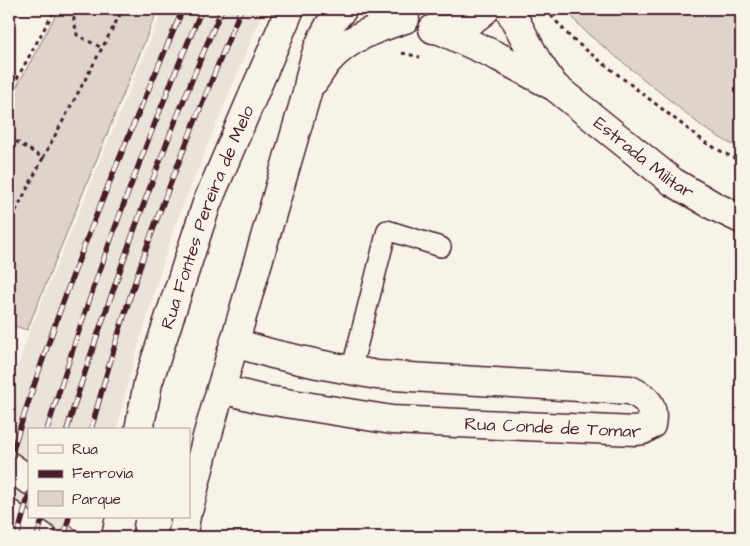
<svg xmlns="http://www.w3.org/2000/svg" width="750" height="546" font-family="'Architects Daughter',sans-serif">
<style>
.built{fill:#eae3da}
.green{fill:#ded4cc;stroke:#947a7c}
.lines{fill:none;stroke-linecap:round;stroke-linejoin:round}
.service-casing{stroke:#4a1f2b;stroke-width:22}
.minor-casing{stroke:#4a1f2b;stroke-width:31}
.path{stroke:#4a1f2b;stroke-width:3;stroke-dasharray:4 4;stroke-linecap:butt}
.service{stroke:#f7f3e8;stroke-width:19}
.minor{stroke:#f7f3e8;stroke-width:28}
.rail-casing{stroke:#4a1f2b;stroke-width:5.5}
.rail{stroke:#f7f3e8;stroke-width:4;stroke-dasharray:11;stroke-linecap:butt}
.minor-bridge-casing{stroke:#4a1f2b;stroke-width:31;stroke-linecap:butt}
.minor-bridge{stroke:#f7f3e8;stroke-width:28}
.labels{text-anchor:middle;stroke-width:5;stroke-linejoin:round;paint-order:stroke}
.street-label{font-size:18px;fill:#4a1f2b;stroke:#f7f3e8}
</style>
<rect width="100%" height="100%" fill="#f7f3e8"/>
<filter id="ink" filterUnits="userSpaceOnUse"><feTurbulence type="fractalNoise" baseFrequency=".02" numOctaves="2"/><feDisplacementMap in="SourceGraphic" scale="10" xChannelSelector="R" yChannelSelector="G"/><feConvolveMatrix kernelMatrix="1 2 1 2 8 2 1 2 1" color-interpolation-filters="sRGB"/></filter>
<g filter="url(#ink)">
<path class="built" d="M163 9H264L174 227 129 378 117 430H29V517H86L82 537H9V390L29 333Z"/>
<path class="green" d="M59 9H158L27 330 9 324V101Z
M567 9H741V149L729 143 704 128 588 34 577 23Z"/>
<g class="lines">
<defs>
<path id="service" d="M351 371 387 230 441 247"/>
<g id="minor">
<path d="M509 9 537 61 554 86"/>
<path d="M433 29C454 33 471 23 486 9"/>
<path id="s1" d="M440 30 499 57 555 87 673 182 714 206 741 219"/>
<path d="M314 81C319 75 322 68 327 62 347 38 377 28 405 19"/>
<path id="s2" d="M221 389 261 399 392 420 635 431 643 430 651 425C655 405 647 398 630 390L377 375 318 364 273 354 235 343"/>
<path id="s3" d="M139 430 148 383 207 203 290 9"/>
<path d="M9 466 29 480"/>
<path d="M189 508 207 437 307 93C312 63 320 31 343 9"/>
<path d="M9 514 42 537"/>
<path d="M83 517 121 537"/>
<path d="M182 537 186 517"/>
</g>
</defs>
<use href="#service" class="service-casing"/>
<use href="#minor" class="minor-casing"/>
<path class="path" d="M72 9 77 35 102 48
M546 9 548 12 572 39 706 143 741 162
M402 53 420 57
M9 93 55 9
M9 137 43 158 9 224
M43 158 123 9
M9 356V358"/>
<use href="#service" class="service"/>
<use href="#minor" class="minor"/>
<defs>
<path id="rail" d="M47 430C91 287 143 146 202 9
M67 430C81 380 99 331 116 282 148 189 183 98 222 9
M91 430C107 370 125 310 145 252 174 170 208 89 241 9
M9 461C29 399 50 337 73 275 107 185 145 97 183 9
M17 537 29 494
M37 537 43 517
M64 537 69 517"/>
</defs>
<use href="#rail" class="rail-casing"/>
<use href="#rail" class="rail"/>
<defs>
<path id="minor-bridge" d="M116 537 120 517"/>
</defs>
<use href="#minor-bridge" class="minor-bridge-casing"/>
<use href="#minor-bridge" class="minor-bridge"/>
</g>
</g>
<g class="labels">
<g class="street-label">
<text dy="6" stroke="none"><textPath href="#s1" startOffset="242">Estrada Militar</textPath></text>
<text dy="6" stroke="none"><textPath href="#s3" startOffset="224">Rua Fontes Pereira de Melo</textPath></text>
<text dy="6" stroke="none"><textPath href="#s2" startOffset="335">Rua Conde de Tomar</textPath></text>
</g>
</g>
<rect width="750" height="546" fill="none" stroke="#f7f3e8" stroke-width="30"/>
<rect x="15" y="15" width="720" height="516" fill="none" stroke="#4a1f2b" stroke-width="2" filter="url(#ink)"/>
<rect x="28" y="428" width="162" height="90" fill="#f7f3e8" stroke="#b29e9c"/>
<rect x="38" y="445" width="25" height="8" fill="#f7f3e8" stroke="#b29e9c"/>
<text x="72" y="454" font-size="15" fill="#4a1f2b">Rua</text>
<rect x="38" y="470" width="25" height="8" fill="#4a1f2b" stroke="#b29e9c"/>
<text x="72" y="478" font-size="15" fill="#4a1f2b">Ferrovia</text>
<rect x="38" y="491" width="25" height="15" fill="#ded4cc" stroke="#b29e9c"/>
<text x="72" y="504" font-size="15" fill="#4a1f2b">Parque</text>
</svg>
